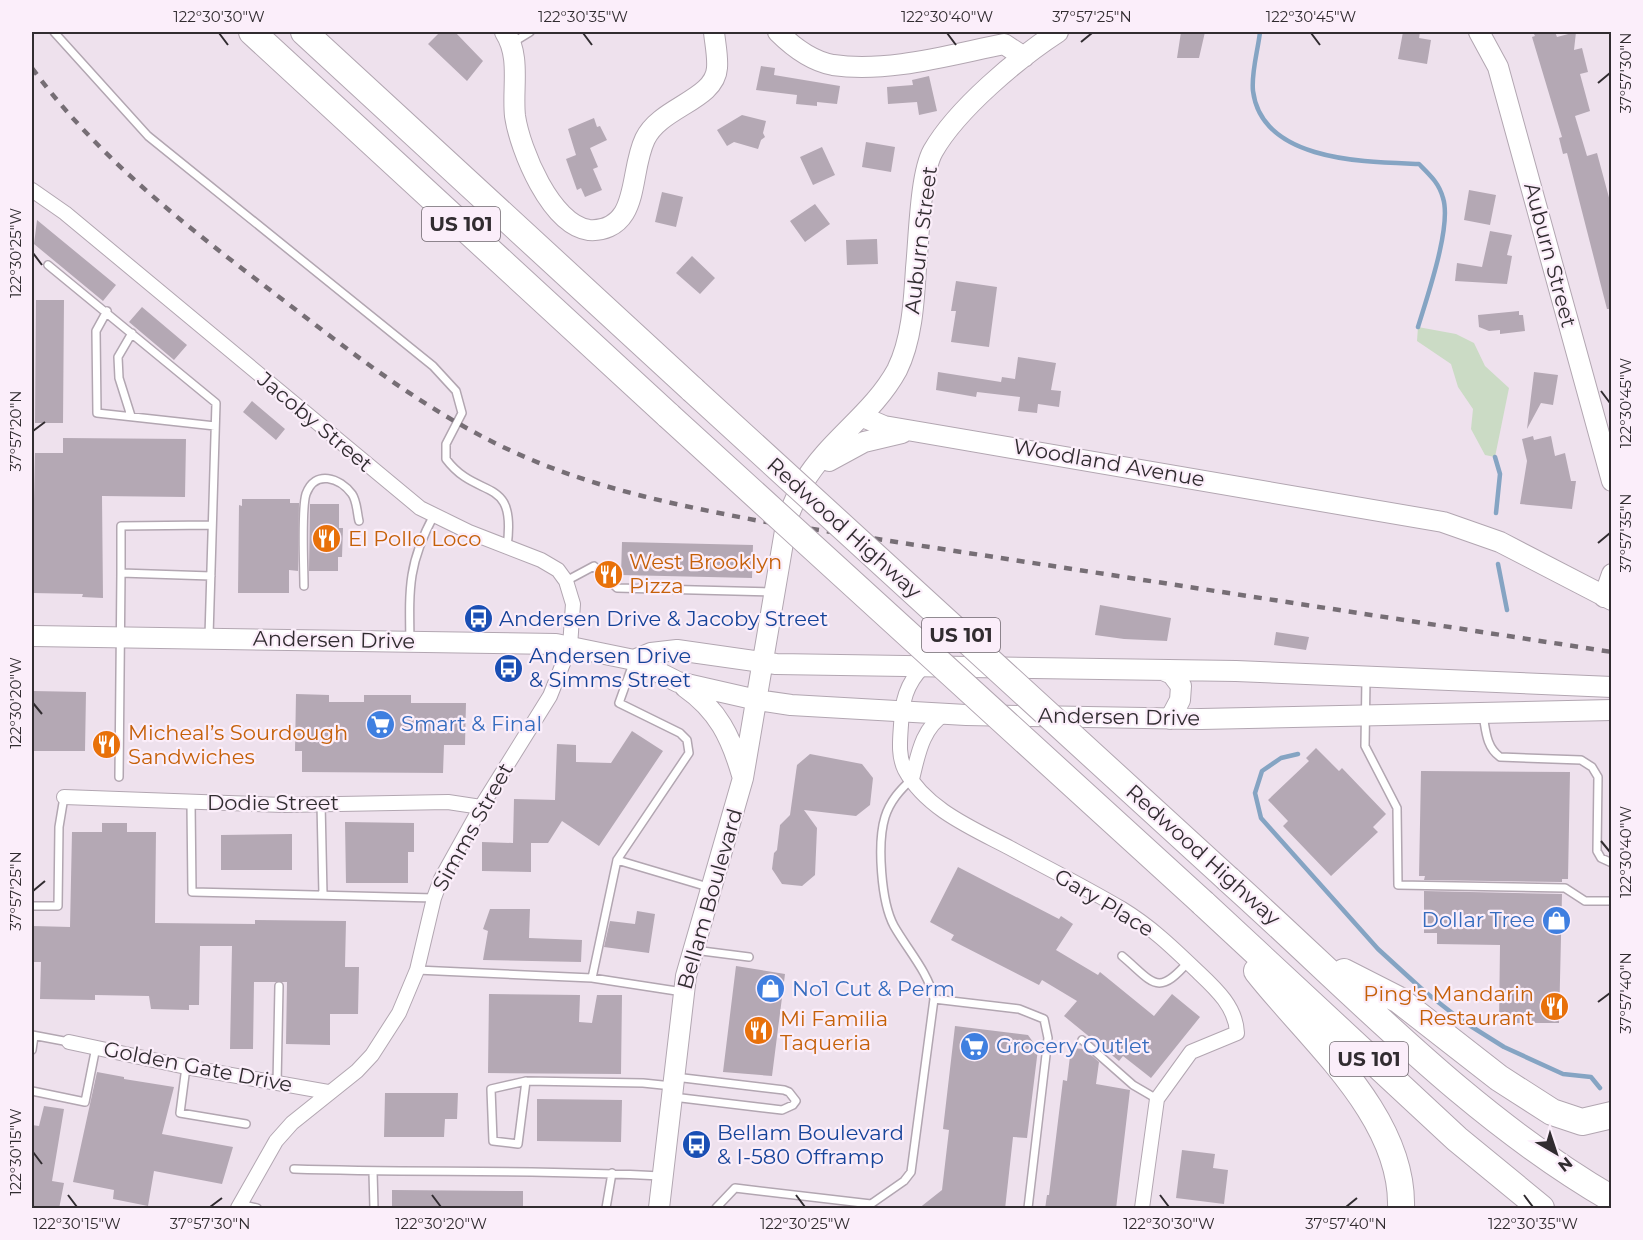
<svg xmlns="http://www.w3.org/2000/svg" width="1643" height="1240" font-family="Montserrat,sans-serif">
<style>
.green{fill:#cbdbc5}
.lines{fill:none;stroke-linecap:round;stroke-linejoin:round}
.stream{stroke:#85a4c3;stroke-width:4.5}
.building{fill:#b4a8b4}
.lane-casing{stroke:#b2a6b1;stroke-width:10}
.street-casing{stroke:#b2a6b1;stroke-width:16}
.secondary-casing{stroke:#b2a6b1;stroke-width:22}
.highway-casing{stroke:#b2a6b1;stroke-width:28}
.lane{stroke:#fff;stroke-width:7}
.street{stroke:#fff;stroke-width:14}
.secondary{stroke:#fff;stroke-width:20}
.highway{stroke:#fff;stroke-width:26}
.rail{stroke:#766e75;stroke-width:4.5;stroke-dasharray:8 8;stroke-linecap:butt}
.highway-bridge-casing{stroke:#b2a6b1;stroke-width:28;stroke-linecap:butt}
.highway-bridge{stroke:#fff;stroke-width:26}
.ticks{fill:none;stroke:#312c30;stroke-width:2}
.labels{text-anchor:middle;stroke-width:4.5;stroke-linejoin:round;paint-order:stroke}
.shield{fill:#fbeefa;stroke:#6e666d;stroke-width:1.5}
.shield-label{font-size:20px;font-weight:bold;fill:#312c30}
.street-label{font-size:21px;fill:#312c30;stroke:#fbeefa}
.food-label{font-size:21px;fill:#c56008;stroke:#fbeefa;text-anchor:start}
.transit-label{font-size:21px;fill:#164399;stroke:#fbeefa;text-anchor:start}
.shop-label{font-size:21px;fill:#366cbe;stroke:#fbeefa;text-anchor:start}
.neatline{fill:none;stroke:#312c30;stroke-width:2}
.ticks-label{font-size:15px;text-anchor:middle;fill:#312c30}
</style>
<rect width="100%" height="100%" fill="#eee1ed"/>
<path class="green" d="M1418 327 1456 334 1474 343 1485 366 1509 388 1495 457 1485 455 1471 429 1473 409 1458 387 1451 364 1417 341Z"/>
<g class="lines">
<path class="stream" d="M1260 32C1258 50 1251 73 1253 91 1262 162 1366 162 1419 164 1430 175 1439 183 1443 198 1452 226 1427 297 1418 327
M1495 457 1500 474 1496 513
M1498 564 1507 610
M1298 754 1281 758 1262 771 1255 793 1261 818 1378 949 1424 991 1461 1020 1504 1047 1563 1074 1591 1077 1600 1088"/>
</g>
<path class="building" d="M440 32H455L483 61 467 81 428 44Z
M1181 32H1205L1199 58H1177Z
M1403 32H1420L1419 38 1431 40 1427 64 1398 59Z
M1533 32H1555L1557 37 1576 32 1574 50 1582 48 1588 72 1580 74 1590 111 1575 116 1587 156 1597 153 1611 205V309H1607L1567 153 1563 154 1559 138 1562 137 1532 37 1535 36Z
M761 66 775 68 774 75 840 86 837 104 817 102V106L796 104 797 95 756 90Z
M929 76 937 111 919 115 917 102 888 104 887 87 913 85 912 80Z
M742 115 766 121 763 133 765 137 761 140 758 149 734 142 727 146 717 130Z
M594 118 597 127 600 126 607 140 590 148 598 167 593 169 602 190 585 197 581 188 577 190 566 159 576 155 568 129Z
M866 142 895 147 891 172 862 167Z
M822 147 835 175 813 185 800 157Z
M1469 190 1496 195 1490 225 1464 220Z
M662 192 683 197 676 227 655 222Z
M815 204 830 224 805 242 790 221Z
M37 220 116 285 103 301 34 244Z
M1490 231 1512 235 1507 255 1512 256 1507 284 1455 281 1457 263 1482 267Z
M877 239 878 264 847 265 846 240Z
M692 256 715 278 700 294 676 273Z
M956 281 997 287 989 347 951 342 956 311H951Z
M36 300H64L63 423H35Z
M142 307 187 345 174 360 129 322Z
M1519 311V315H1523L1525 331 1500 334V330L1489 331 1479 327 1478 315Z
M1018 357 1056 363 1051 390 1061 391 1059 407 1038 404 1037 413 1018 411 1020 397 977 392 976 397 936 390 938 372 1001 382 1002 377 1015 379Z
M1534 372 1558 375 1553 405 1541 403 1527 429Z
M252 401 285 429 276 440 243 412Z
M1533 436 1534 440 1551 436 1555 456 1565 453 1571 481H1576L1572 509 1520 504 1527 461 1522 439Z
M63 438 186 439 185 497 102 496 103 598 82 597 83 594 32 593 35 453H63Z
M242 499H290V503H299L298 571 289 570V593H238L239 505 242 506Z
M310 504H339V528H343L342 557H338V571H309Z
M622 542 753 545 752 578 621 575Z
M1100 605 1171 618 1167 641 1124 639 1095 635Z
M1276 632 1309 637 1306 650 1274 645Z
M32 691 86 692 85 751H32Z
M296 694 329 695V702H364V695H411V703H466L465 745H444L443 773 302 772V751H295Z
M632 731 663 751 599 846 562 821 548 843H531V872L482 871V842L513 843 514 799 555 800 557 744 576 745V762L611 763Z
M1316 748 1339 771 1342 768 1386 814 1373 827 1378 832 1331 876 1283 826 1288 821 1268 800 1309 761 1306 758Z
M810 754 862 764 873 778 870 805 856 816 804 810 817 828 815 875 802 886 782 884 772 869 774 853 777 850 780 825 790 815 797 765Z
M1421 771 1570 772 1568 879H1562V882L1424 880 1425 876H1419Z
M345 822 414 823V852H408V883H346Z
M102 823H127V832H156L155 923 255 924V920L346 921 345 967H359L358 1014H330V1045L286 1044 287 982H254L253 1049H230L232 946H200L199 1005H189V1010L151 1009 149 996 95 995V1000L40 999 41 962H32V926L70 927 72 832H102Z
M292 834V870H221V835Z
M958 867 1059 919 1061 916 1073 924 1056 950 1098 975 1100 972 1154 1016 1172 994 1200 1017 1151 1078 1123 1056 1119 1061 1064 1016 1077 1001 1042 980 1039 985 951 940 954 935 930 922Z
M1424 891 1562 894 1559 1023H1499L1500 945 1437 944V933H1424Z
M490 909H530L529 938 582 940 581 962 483 960 488 931 483 929Z
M637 911 655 914 649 953 604 947 610 921 635 924Z
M736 966 785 974 772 1076 723 1072Z
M489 994 580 995 579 1022 592 1023 597 995H622L621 1074 488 1073Z
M955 1026 1028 1035 1038 1049 1027 1138 1013 1137 1005 1209H918L942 1190 949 1130 943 1129Z
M1071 1048 1084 1049 1099 1062 1096 1084 1130 1090 1116 1209H1045L1047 1195H1049L1063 1080 1067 1081Z
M97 1072 124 1077V1079L174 1087 162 1134 233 1147 222 1184 154 1171 148 1206 113 1199 114 1190 73 1182Z
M385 1093H458L457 1119H445L444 1137H384Z
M537 1099 622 1100 621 1142 537 1141Z
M44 1106 64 1109 52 1181 64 1183 59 1209H32V1125L39 1126Z
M1182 1150 1215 1154 1213 1168 1228 1170 1224 1204 1176 1198Z
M392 1190 523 1191V1209H392Z"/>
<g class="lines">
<defs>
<path id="lane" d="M54 32 148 136 433 366 456 391 462 413 446 444V459C478 502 517 473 507 547
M512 43 530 32
M48 265 216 403 209 636
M107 311 96 331 97 413 215 426
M131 416 119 378 118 357 132 333
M121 573V526L212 525
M566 581 594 566 617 588 773 592
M304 586C304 566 301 510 306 494 315 469 340 478 352 494 357 501 357 513 359 521
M410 641C409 588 408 563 434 515
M1366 678 1365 746 1397 808 1398 885 1565 888 1585 901H1612
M1483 715C1486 731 1486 747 1500 757L1581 760 1592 767 1598 777 1597 851 1601 858 1612 863
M119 777 121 573 211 576
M191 803 192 892 434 898
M321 803 323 895
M617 860 689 753 687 740 680 733 619 703 634 661
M32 906H58L59 827 64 797
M694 950 749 957
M1122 956C1153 982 1157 998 1188 962
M417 970 592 978 683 992
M592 978 617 860 708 887
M934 999 1019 1009 1044 1019 1048 1038 1028 1208
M32 1035 69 1042
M1082 1040 1133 1085 1157 1099
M32 1050 34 1036
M186 1067 180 1113 246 1124
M526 1081 491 1089 493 1141 518 1144 526 1081 643 1083 672 1086
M277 1084 279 986
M32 1091 85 1102 96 1047
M673 1097 782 1110 793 1105 796 1101 789 1092 784 1090 675 1077
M294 1169C416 1173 538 1169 660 1176
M373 1172 374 1208
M240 1204 257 1208
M606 1208 612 1173
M716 1208 735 1188 871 1204 904 1181 911 1172 934 999C929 973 907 949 894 926 881 902 877 843 885 817 890 801 900 790 912 779"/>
<path id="street" d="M32 190 65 213 420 508 469 532 541 560 558 570 566 581 573 604 570 646 550 696 481 807 441 879 434 898 417 970 399 1013 372 1055 357 1071 292 1123 276 1141 238 1208
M923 667C906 684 902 702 901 725 900 740 898 756 905 770 926 809 972 828 1010 848 1047 868 1085 887 1122 909 1150 926 1172 947 1196 970 1214 987 1236 1006 1237 1033L1191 1052 1157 1099 1142 1208
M912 779C918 755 922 728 945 714
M64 797 284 805 448 802 481 807
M69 1042 186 1067 328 1092"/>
<path id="secondary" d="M505 32C521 57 512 88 515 116 520 150 551 225 589 230 603 231 616 226 624 213 636 193 634 162 645 139 660 107 715 100 717 68 718 56 715 43 714 32
M778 32C793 47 811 61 833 65 888 73 949 55 1004 44L1024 57
M1479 32 1498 67 1612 481
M863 417 884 426 1443 522 1500 542 1612 600
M829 461 864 442 902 433
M1604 597 1612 574
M32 636 556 644 634 660 678 682 757 700 791 705 966 715 1201 719 1612 710
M634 660 651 653 677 650 776 664 1236 671 1612 687
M1163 670 1172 674 1181 686 1180 700 1170 719
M685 687C718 710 731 737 742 775
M659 1208 686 976 743 778 787 519C792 507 797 494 804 482 829 440 873 414 897 370 912 340 914 301 916 268 919 239 920 174 933 151 957 109 1018 58 1058 32"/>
<path id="highway" d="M252 32 669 416
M304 32 693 390
M1228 879C1352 990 1467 1115 1612 1199
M1203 903 1457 1139 1541 1208
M1257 971C1311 1040 1404 1116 1401 1208
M1344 972 1399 1000 1499 1078 1552 1112 1582 1122 1612 1115"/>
</defs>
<use href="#lane" class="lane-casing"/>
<use href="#street" class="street-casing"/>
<use href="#secondary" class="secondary-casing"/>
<use href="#highway" class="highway-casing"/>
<use href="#lane" class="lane"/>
<use href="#street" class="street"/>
<use href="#secondary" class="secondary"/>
<use href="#highway" class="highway"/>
<path class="rail" d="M32 68C98 158 186 226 274 293 356 356 436 420 532 460 606 491 682 506 760 521L1612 652"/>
<defs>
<path id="highway-bridge" d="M693 390 1228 879
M669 416 1203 903"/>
</defs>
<use href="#highway-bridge" class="highway-bridge-casing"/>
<use href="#highway-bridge" class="highway-bridge"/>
</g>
<path class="ticks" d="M219 33 228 45M583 33 592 45M947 33 956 45M1311 33 1320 45M1081 42 1092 33M1598 83 1610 73M33 253 42 265M1601 391 1610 403M33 431 45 422M1598 543 1610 533M33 703 42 714M1601 841 1610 852M33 891 45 881M1598 1002 1610 993M33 1152 42 1164M68 1195 77 1207M432 1195 441 1207M796 1195 805 1207M1160 1195 1169 1207M1524 1195 1533 1207M210 1207 222 1198M1346 1207 1357 1198"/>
<defs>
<symbol id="restaurant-disc" viewBox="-11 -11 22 22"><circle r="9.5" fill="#e8710a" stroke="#fbeefa"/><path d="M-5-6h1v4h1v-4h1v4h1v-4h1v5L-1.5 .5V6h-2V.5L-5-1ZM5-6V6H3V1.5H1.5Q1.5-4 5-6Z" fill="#fff"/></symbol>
<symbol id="bus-disc" viewBox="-11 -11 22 22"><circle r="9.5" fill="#1a4fb4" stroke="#fbeefa"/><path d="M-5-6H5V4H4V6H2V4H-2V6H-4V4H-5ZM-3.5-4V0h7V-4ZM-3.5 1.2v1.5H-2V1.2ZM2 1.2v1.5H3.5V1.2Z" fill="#fff"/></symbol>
<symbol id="supermarket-disc" viewBox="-11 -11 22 22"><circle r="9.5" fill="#3f7fe0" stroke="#fbeefa"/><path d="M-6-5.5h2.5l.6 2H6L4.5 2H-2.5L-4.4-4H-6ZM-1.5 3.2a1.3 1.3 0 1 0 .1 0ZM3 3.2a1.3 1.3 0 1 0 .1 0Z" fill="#fff"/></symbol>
<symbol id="shop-disc" viewBox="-11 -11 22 22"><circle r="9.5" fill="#3f7fe0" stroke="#fbeefa"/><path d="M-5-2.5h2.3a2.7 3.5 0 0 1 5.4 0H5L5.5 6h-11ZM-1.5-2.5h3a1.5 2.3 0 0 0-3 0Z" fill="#fff"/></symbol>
</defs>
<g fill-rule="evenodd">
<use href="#restaurant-disc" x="310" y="522" width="33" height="33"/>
<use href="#restaurant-disc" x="592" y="558" width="33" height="33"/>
<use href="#bus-disc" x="462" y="602" width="33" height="33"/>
<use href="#bus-disc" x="492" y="652" width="33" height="33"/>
<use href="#supermarket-disc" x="364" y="708" width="33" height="33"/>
<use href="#restaurant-disc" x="90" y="728" width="33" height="33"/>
<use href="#shop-disc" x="1540" y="904" width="33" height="33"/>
<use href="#shop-disc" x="754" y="972" width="33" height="33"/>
<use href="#restaurant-disc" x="1538" y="990" width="33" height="33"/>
<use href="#restaurant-disc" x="742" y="1014" width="33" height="33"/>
<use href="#supermarket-disc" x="958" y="1030" width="33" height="33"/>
<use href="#bus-disc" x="680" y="1128" width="33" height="33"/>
</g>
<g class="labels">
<g class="shield">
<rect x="422" y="207" width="78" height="34" rx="4.5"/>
<rect x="922" y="618" width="78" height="34" rx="4.5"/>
<rect x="1330" y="1042" width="78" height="34" rx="4.5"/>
</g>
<g class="shield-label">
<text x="461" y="231">US 101</text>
<text x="961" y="642">US 101</text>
<text x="1369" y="1066">US 101</text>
</g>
<g class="street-label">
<text transform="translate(921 240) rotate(-83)" y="7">Auburn Street</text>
<text transform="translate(1550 255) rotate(75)" y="7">Auburn Street</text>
<text transform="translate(315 422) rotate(40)" y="7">Jacoby Street</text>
<text transform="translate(1109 463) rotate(10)" y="7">Woodland Avenue</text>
<text transform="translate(844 528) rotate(42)" y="7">Redwood Highway</text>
<text transform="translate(334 640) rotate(1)" y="7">Andersen Drive</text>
<text transform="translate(1119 717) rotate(1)" y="7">Andersen Drive</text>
<text x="273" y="810">Dodie Street</text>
<text transform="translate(473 827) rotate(-61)" y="7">Simms Street</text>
<text transform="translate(1203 855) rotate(42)" y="7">Redwood Highway</text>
<text transform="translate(710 899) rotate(-74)" y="7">Bellam Boulevard</text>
<text transform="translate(1104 903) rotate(31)" y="7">Gary Place</text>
<text transform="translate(198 1067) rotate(11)" y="7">Golden Gate Drive</text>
</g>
<g class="food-label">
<text x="348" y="546">El Pollo Loco</text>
<text x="629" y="569">West Brooklyn<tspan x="629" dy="24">Pizza</tspan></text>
<text x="128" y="740">Micheal’s Sourdough<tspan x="128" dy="24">Sandwiches</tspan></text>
<text x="1534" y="1001" text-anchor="end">Ping's Mandarin<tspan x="1534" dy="24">Restaurant</tspan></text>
<text x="780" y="1026">Mi Familia<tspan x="780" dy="24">Taqueria</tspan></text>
</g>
<g class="transit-label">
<text x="499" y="626">Andersen Drive &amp; Jacoby Street</text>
<text x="529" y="663">Andersen Drive<tspan x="529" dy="24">&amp; Simms Street</tspan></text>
<text x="717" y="1140">Bellam Boulevard<tspan x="717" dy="24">&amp; I-580 Offramp</tspan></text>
</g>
<g class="shop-label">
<text x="401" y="731">Smart &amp; Final</text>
<text x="1535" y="927" text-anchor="end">Dollar Tree</text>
<text x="792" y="996">No1 Cut &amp; Perm</text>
<text x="996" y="1053">Grocery Outlet</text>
</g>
</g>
<rect width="1643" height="1240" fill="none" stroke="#fbeefa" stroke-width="66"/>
<g transform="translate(1556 1153) rotate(141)" stroke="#fbeefa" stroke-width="4.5" paint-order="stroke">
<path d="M0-4.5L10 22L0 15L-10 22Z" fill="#312c30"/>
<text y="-9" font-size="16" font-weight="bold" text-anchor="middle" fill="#312c30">N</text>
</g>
<rect x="33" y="33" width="1577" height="1174" class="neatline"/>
<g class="ticks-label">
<text x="219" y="22">122°30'30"W</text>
<text x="583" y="22">122°30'35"W</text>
<text x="947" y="22">122°30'40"W</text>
<text x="1092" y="22">37°57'25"N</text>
<text x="1311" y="22">122°30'45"W</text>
<text transform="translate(1626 73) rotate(-90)" y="5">37°57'30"N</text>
<text transform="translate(16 253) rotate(-90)" y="5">122°30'25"W</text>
<text transform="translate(1626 403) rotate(-90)" y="5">122°30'45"W</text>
<text transform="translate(16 431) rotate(-90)" y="5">37°57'20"N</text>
<text transform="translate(1626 533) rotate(-90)" y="5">37°57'35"N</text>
<text transform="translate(16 703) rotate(-90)" y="5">122°30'20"W</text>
<text transform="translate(1626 852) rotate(-90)" y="5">122°30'40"W</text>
<text transform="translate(16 891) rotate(-90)" y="5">37°57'25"N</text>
<text transform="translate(1626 993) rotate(-90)" y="5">37°57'40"N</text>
<text transform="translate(16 1152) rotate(-90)" y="5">122°30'15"W</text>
<text x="77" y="1229">122°30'15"W</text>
<text x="210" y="1229">37°57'30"N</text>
<text x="441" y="1229">122°30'20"W</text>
<text x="805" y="1229">122°30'25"W</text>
<text x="1169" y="1229">122°30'30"W</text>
<text x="1346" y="1229">37°57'40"N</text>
<text x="1533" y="1229">122°30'35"W</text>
</g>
</svg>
